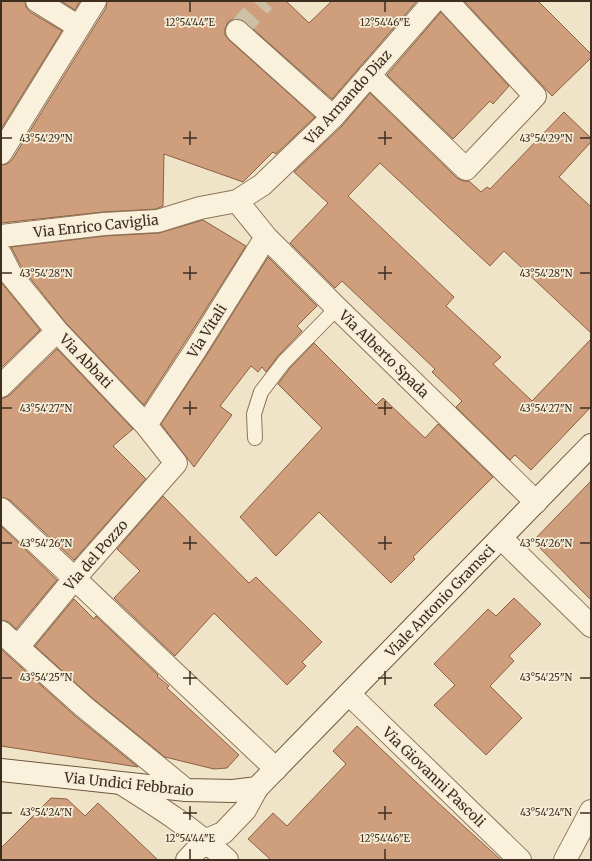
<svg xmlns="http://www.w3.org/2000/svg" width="592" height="861" font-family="Merriweather,serif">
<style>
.building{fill:#cf9f7d;stroke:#8d5f41}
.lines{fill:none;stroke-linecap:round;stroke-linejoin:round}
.street-tunnel{stroke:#ccc0a6;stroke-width:22;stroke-dasharray:22 11;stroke-linecap:butt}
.lane-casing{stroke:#8d765c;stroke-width:16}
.street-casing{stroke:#8d765c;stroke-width:24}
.secondary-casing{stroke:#6f573f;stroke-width:24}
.lane{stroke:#faf1dc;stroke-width:14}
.street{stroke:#faf1dc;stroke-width:22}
.secondary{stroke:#faf1dc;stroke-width:22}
.ticks{fill:none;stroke:#3d2e20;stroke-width:1.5}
.labels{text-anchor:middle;stroke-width:3.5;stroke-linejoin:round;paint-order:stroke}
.street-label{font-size:14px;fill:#3d2e20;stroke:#f7eed8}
.ticks-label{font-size:10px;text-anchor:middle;fill:#3d2e20;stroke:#f7eed8;stroke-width:3.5;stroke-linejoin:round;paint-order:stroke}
</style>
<rect width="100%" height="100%" fill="#f0e4c8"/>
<path class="building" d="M1 1H25L26 7 30 12 62 31 1 129Z
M61 1H80L75 10Z
M107 1H286L309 23 332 1H417L332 99 245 22 239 19H233L228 22 225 29V35L229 40 315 117 276 154 273 152 243 182 164 154 163 206 156 209 103 212 1 223V165L7 164 12 160 106 8Z
M464 1H538L591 54V58L552 96Z
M441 12 509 86 493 104 490 101 453 139 387 75Z
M370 93 457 178 463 181H469L481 192 487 187 490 189 564 112 591 138V142L559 177 591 207V333L504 251 490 266 380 163 348 196 454 297 446 306 501 357 493 364 532 401 591 339V407L531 470 515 455 510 460 456 407 462 401 432 372 435 369 342 281 335 288 290 243 328 203 294 172 342 126Z
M203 220 246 246 185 342 144 405 66 323 22 268 11 247 105 236 159 233Z
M268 257 317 306 297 326 302 331 278 356 266 372 262 367 258 372 251 366 220 406 232 415 194 467 161 424 206 356Z
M1 282 40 330 1 368Z
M314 343 376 405 383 398 425 438 438 424 493 477 413 557 415 559 391 583 319 512 276 556 240 517 322 428 278 384 290 368Z
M57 349 133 429 113 446 146 479 74 560 10 500 1 497V398H4L10 395Z
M591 481V600L533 541Z
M163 496 249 583 256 577 322 642 302 662 306 666 287 685 214 613 175 656 114 598 140 571 117 549Z
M1 526 57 580 16 629 9 622 1 620Z
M514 598 541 624 509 656 514 661 490 686 522 718 486 755 434 705 455 685 434 664 488 609 496 616Z
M74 599 94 619 96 616 158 675 157 676 169 686 167 688 239 755 227 768 214 769 165 757 91 697 35 646Z
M1 649 75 716 138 767 1 746Z
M357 726 434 799 501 860H271L248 839 273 813 287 826 346 764 333 751Z
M51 798 67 799 85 816 98 803 158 860H1V848Z"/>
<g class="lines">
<path class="street-tunnel" d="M237 31 264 1"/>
<defs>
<path id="lane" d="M255 438 254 414 261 392 284 362 337 308"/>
<path id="street" d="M37 1 79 27
M237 31 333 117
M369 75 466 169 535 96 447 1
M1 153 95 1
M237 201 266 237 337 308 536 502
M1 236 104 224 158 221 200 208 237 201 262 185 333 117 434 1
M1 255 11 275 57 331 146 425 176 463 74 579 18 647
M1 386 57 331
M146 425 196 349 266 237
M1 509 276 769
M501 538 591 626
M1 632 83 706 186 790
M349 694 520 860
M122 784C159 807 195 830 227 860
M187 860 206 840 223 833 245 810 257 788
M565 860 591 811"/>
<path id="secondary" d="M1 770 186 790 233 791 257 788 591 445"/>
</defs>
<use href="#lane" class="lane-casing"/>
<use href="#street" class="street-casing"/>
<use href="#secondary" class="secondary-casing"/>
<use href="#lane" class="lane"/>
<use href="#street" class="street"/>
<use href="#secondary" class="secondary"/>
</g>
<path class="ticks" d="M190 2V12M385 2V12M190 131V145M385 131V145M2 138H12M183 138H197M378 138H392M580 138H590M190 266V280M385 266V280M2 273H12M183 273H197M378 273H392M580 273H590M190 401V415M385 401V415M2 408H12M183 408H197M378 408H392M580 408H590M190 536V550M385 536V550M2 543H12M183 543H197M378 543H392M580 543H590M190 671V685M385 671V685M2 678H12M183 678H197M378 678H392M580 678H590M190 806V820M385 806V820M2 813H12M183 813H197M378 813H392M580 813H590M190 849V859M385 849V859"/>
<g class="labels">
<g class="street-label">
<text transform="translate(348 97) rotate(-48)" y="5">Via Armando Diaz</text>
<text transform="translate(96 226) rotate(-6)" y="5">Via Enrico Caviglia</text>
<text transform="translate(207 331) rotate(-58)" y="5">Via Vitali</text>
<text transform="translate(384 354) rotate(44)" y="5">Via Alberto Spada</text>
<text transform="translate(86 361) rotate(46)" y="5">Via Abbati</text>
<text transform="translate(96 555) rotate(-49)" y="5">Via del Pozzo</text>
<text transform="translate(440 601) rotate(-46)" y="5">Viale Antonio Gramsci</text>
<text transform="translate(434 777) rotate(44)" y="5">Via Giovanni Pascoli</text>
<text transform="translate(129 784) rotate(6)" y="5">Via Undici Febbraio</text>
</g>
</g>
<g class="ticks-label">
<text x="190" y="26">12°54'44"E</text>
<text x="385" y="26">12°54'46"E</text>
<text x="46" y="142">43°54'29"N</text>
<text x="546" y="142">43°54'29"N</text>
<text x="46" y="277">43°54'28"N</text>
<text x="546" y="277">43°54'28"N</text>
<text x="46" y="412">43°54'27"N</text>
<text x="546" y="412">43°54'27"N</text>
<text x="46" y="547">43°54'26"N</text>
<text x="546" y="547">43°54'26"N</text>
<text x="46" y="681">43°54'25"N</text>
<text x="546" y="681">43°54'25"N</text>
<text x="46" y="816">43°54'24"N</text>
<text x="546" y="816">43°54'24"N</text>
<text x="190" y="842">12°54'44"E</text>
<text x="385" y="842">12°54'46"E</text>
</g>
<rect width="592" height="861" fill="none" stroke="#3d2e20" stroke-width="4"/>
</svg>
